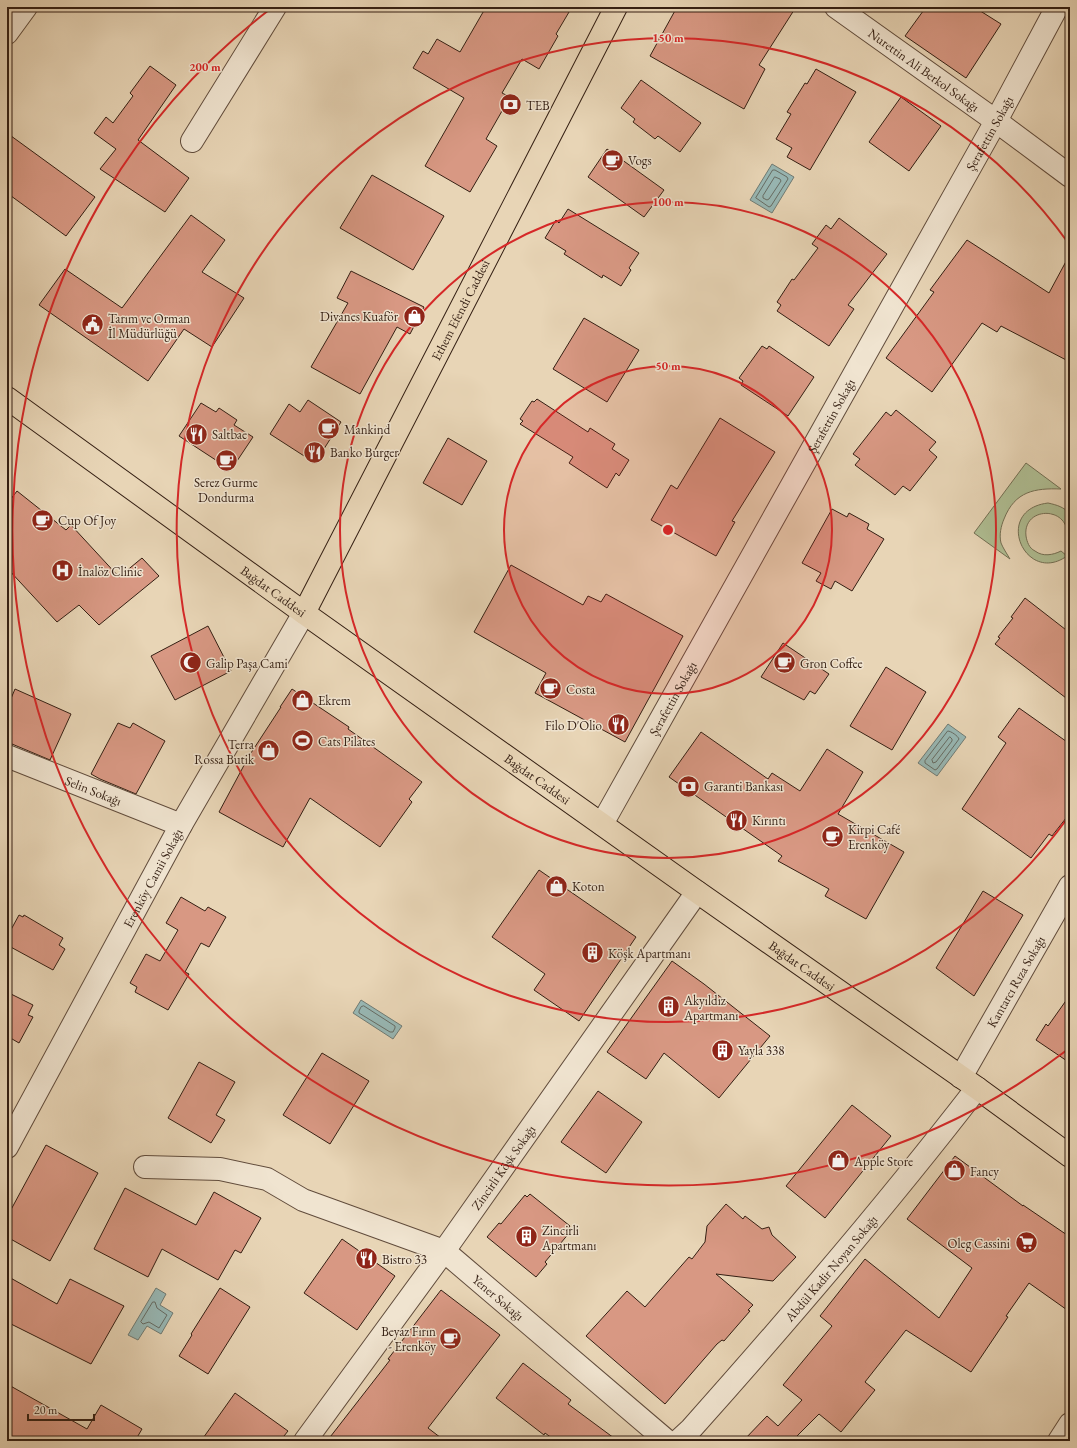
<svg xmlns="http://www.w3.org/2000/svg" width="1077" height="1448" font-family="'EB Garamond',serif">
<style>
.green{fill:#afbe93;stroke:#726e53}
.water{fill:#98b8b5;stroke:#707b74}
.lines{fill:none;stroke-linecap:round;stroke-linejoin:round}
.shore{stroke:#666c64;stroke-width:1}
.building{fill:#d89883;stroke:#341f13}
.minor-casing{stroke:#614c3c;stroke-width:24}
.major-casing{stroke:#341f13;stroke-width:24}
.minor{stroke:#f0e4d0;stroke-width:22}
.major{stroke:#e8d5b6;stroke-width:22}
.ring{fill:none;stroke:#d62828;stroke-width:2}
.labels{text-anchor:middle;stroke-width:3;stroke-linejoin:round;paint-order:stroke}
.street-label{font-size:13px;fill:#341f13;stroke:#f0e4d0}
.poi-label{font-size:13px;fill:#341f13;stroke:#f0e4d0;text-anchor:start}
.centre{fill:#d62828;stroke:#f0e4d0;stroke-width:2}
.ring-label{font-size:12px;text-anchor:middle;font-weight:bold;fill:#d62828;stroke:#f0e4d0;stroke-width:3;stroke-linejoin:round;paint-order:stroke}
</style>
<rect width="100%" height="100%" fill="#e8d5b6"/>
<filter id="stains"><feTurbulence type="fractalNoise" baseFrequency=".005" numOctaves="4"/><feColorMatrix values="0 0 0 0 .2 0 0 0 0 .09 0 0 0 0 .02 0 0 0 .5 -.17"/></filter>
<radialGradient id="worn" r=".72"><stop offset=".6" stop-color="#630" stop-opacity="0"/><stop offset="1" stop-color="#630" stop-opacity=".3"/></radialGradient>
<path class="green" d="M1026 463 1061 489C1035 488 1015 491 1004 519 1001 526 999 535 1001 543 1003 548 1007 554 1010 559L974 533Z
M1048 503C1057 505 1064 507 1070 514V548L1066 545C1077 505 1022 504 1026 536 1027 542 1029 548 1035 551 1043 557 1053 555 1061 551L1067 556C1025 586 992 510 1048 503Z"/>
<path class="water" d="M772 164 794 177 772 213 750 200Z
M948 724 966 737 937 776 918 763Z
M361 1000 402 1026 393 1039 353 1013Z
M156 1288 166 1294 160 1305 173 1313 161 1334 147 1326 138 1340 128 1335Z"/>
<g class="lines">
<path class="shore" d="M773 170H775L787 177 788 179 771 206 769 207 756 198Z
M775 177 780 179 781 181 769 199 767 200 763 198V196Z
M948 731C951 731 958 736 959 739L937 769 935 770 925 763V761Z
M950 737 952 739V741L936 762 933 763 932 760Z
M364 1006 395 1026V1028L393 1032H390L359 1013V1011L361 1007Z
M153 1302H155L157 1308 167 1315 159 1328 149 1322 143 1324 141 1322Z"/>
</g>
<path class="building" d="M486 7H572L556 34 558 36 539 69 522 59 502 93 510 97 486 139 497 146 470 192 425 166 464 98 413 68 423 51 428 54 437 39 460 52Z
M677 7H796L759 65 765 69 744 109 650 56Z
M926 7H974L1001 24 966 78 905 36Z
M150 66 176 85 138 140 189 178 165 212 100 169 116 149 94 133 106 117 113 123 133 96 130 93Z
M816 69 856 92 810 170 787 157 792 148 776 139 791 114 787 112 805 83 807 84Z
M641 80 701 123 680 152 658 136 655 139 633 122 635 119 621 108Z
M901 97 941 126 909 171 869 142Z
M7 133 95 197 66 236 7 193Z
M607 149 664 190 644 217 588 177Z
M372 175 444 216 413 270 340 228Z
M568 209 639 253 629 268 631 270 621 286 603 275 602 278 564 254 566 251 545 238 556 220 559 223Z
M191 215 225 240 202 272 244 298 212 347 184 329 148 381 39 305 65 269 122 308Z
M839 218 887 254 848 305 854 309 829 346 777 311 781 305 777 302 792 279 794 280 818 248 812 244 826 225 831 229Z
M967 240 1049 293 1070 254V362L1001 326 997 332 982 323 932 392 886 358 934 292 930 290Z
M351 271 424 307 410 334 397 327 360 394 311 367 348 303 337 298Z
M584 318 639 350 607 402 553 369Z
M762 346 767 349 769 346 814 377 788 416 741 385 743 381 739 378Z
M537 399 588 432 590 428 615 444 612 449 629 460 619 476 616 473 607 488 569 463 573 457 520 424 523 421 520 419 532 401 534 402Z
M308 400 341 422 315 463 270 434 289 404 300 412Z
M201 403 216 412 219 408 237 420 234 425 253 437 231 470 179 436Z
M896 410 936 442 929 450 937 457 910 491 903 486 895 495 855 465 860 459 853 454 886 412 891 416Z
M720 418 775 452 732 521 735 522 716 556 651 520 671 485 677 489Z
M448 438 487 461 462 505 423 483Z
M17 491 66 530 71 525 119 577 142 558 159 576 99 625 79 605 57 622 7 568V504Z
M832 509 847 517 849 513 869 524 867 529 884 539 852 591 835 581 831 589 816 581 821 573 802 563Z
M511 565 583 605 588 596 601 602 606 594 683 636 625 742 535 693 546 673 474 632Z
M1025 598 1070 633V701L995 644 1000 638 998 637 1013 618 1011 617Z
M208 626 231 671 175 700 151 656Z
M783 643 829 674 815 694 810 691 804 700 761 677Z
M886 667 926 692 892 750 850 726Z
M15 689 71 714 50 760 12 744H7V708Z
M292 689 349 727 348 729 422 782 409 799 412 802 380 847 310 798 283 847 219 812 249 756 281 707H280Z
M1019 708 1070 744V813L1052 836 1049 834 1031 858 962 809 1006 743 998 737Z
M118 723 130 728 133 723 165 741 136 794 100 779 91 774Z
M701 732 768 779 772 773 800 791 827 749 863 772 838 814 904 852 866 919 825 896 829 889 778 861 782 856 669 777Z
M539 870 636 937 579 1021 534 990 545 974 492 937Z
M983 891 1023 915 974 996 936 968Z
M181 897 205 911 208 907 226 917 209 947 201 943 185 972 189 974 168 1010 135 992 137 987 130 983 146 954 160 961 178 930 166 923Z
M19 915 23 917 24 915 63 938 59 945 65 949 53 970 7 945V937Z
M672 961 704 984 770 1036 719 1098 664 1053 646 1079 607 1052Z
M7 992 33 1005 28 1015 33 1017 19 1043 7 1036Z
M1070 995V1063L1036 1040 1046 1024 1048 1026Z
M322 1053 369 1081 330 1144 283 1115Z
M199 1062 235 1082 216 1115 225 1120 211 1143 168 1118Z
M598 1091 642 1122 606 1173 561 1142Z
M852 1105 891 1136 825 1218 786 1186Z
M46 1145 98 1173 50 1261 7 1237V1217Z
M955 1156 1023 1206V1205L1070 1237V1312L1029 1283 1006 1316 1008 1317 971 1372 906 1330 865 1382 875 1390 841 1432 819 1414 793 1440 794 1441H743L767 1416 778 1426 802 1400 783 1385 832 1326 820 1316 865 1259 939 1318 972 1268 907 1219Z
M125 1188 196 1225 214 1192 261 1218 241 1253 235 1250 218 1280 162 1249 148 1277 94 1249Z
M530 1194 570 1226 567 1230 570 1232 545 1262 547 1264 536 1277 487 1237 499 1223 501 1224 525 1195 527 1197Z
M726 1204 743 1219 745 1216 762 1229 769 1227 772 1235 796 1257 773 1281 716 1274 753 1305 748 1310 750 1311 724 1341 722 1340 717 1344 665 1404 586 1336 627 1291 645 1307 689 1257 692 1259 705 1242 707 1226Z
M342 1239 395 1276 357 1330 304 1293Z
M7 1276 57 1304 70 1279 124 1306 91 1364 7 1322Z
M220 1288 250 1307 208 1374 179 1356 192 1335 191 1334Z
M441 1290 500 1335 428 1428 445 1441H327L390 1360 388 1359Z
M523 1363 571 1400 568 1404 618 1441H556L545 1433 544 1435 496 1398Z
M7 1384 87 1429 101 1405 142 1429 135 1441H7Z
M235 1393 288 1431 280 1441H201Z"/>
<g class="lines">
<defs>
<g id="minor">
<path id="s1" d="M836 7 996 121 1070 176"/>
<path d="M7 33 26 7"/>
<path d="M192 141 275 7"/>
<path id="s2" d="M7 756 181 825"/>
<path id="s3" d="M602 824 996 121 1057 7"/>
<path id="s4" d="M961 1077 1070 886"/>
<path id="s5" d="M7 1147 181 825 304 613"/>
<path id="s6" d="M145 1167 220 1169 267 1179 303 1200 444 1251 667 1441"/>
<path id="s7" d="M305 1441 444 1251 697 892"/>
<path id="s8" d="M678 1441 691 1429C790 1318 886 1206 977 1088"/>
<path d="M1059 1441 1070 1424"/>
</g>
<g id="major">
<path id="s9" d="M7 398 304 613 693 889 977 1088 1070 1156"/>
<path id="s10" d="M304 613 616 7"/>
</g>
</defs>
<use href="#minor" class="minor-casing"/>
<use href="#major" class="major-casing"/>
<use href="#minor" class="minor"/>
<use href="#major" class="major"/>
</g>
<circle cx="668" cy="530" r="164" fill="#d62828" fill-opacity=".12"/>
<g class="ring">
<circle cx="668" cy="530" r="164"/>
<circle cx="668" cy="530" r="328"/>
<path d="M1069 816A492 492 0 1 1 1069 244"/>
<path d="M1067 1050A655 655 0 1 1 269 10"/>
</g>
<defs>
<symbol id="bank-disc" viewBox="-11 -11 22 22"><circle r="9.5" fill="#8f2418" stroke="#f0e4d0"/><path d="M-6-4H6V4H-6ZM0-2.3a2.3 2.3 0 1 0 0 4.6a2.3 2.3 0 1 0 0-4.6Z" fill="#fff"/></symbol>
<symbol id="cafe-disc" viewBox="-11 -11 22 22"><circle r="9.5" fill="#8f2418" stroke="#f0e4d0"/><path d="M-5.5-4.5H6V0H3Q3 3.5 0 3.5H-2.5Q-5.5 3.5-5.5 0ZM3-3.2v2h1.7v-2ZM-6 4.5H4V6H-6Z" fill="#fff"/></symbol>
<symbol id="shop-disc" viewBox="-11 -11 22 22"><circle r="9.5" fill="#8f2418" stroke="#f0e4d0"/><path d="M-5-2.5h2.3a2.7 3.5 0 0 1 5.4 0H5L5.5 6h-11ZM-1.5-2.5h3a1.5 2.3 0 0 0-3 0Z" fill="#fff"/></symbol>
<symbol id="civic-disc" viewBox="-11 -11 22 22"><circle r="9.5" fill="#8f2418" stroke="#f0e4d0"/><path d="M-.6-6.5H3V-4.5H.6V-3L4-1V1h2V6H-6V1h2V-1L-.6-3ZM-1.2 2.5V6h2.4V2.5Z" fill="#fff"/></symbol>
<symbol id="restaurant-disc" viewBox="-11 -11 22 22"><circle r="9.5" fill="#8f2418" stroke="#f0e4d0"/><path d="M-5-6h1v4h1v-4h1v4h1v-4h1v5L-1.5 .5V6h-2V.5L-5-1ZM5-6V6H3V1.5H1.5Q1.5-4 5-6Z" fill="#fff"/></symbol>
<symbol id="hospital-disc" viewBox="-11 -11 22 22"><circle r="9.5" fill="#8f2418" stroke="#f0e4d0"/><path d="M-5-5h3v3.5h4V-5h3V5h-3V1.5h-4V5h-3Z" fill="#fff"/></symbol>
<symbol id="mosque-disc" viewBox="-11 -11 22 22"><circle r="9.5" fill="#8f2418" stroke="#f0e4d0"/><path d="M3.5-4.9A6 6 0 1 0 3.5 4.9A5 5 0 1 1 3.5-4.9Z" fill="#fff"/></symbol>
<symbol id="stadium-disc" viewBox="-11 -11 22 22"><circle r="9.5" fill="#8f2418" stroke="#f0e4d0"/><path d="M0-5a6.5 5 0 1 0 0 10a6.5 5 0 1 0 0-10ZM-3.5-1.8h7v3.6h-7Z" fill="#fff"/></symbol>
<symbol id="building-disc" viewBox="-11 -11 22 22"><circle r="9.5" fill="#8f2418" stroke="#f0e4d0"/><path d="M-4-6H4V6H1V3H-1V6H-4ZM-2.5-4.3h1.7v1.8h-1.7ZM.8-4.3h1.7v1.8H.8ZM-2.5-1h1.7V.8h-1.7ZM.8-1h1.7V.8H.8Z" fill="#fff"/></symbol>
<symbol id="supermarket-disc" viewBox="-11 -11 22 22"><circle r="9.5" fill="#8f2418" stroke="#f0e4d0"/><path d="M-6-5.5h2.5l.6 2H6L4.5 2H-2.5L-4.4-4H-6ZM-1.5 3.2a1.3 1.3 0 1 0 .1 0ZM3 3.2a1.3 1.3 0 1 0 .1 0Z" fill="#fff"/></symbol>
</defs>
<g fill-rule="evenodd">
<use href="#bank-disc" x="498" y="92" width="25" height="25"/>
<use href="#cafe-disc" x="600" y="148" width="25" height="25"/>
<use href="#shop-disc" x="402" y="304" width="25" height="25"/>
<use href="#civic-disc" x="80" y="312" width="25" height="25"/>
<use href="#cafe-disc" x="316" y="416" width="25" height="25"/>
<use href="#restaurant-disc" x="184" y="422" width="25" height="25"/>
<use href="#restaurant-disc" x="302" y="440" width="25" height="25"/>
<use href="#cafe-disc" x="214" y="448" width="25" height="25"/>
<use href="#cafe-disc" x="30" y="508" width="25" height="25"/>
<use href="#hospital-disc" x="50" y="558" width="25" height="25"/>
<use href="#mosque-disc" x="178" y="650" width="25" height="25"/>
<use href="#cafe-disc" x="772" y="650" width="25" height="25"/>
<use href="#cafe-disc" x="538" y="676" width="25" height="25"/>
<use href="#shop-disc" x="290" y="688" width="25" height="25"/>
<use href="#restaurant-disc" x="606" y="712" width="25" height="25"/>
<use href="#stadium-disc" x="290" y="728" width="25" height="25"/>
<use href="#shop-disc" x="256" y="738" width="25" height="25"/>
<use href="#bank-disc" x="676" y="774" width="25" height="25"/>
<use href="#restaurant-disc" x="724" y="808" width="25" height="25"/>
<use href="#cafe-disc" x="820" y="824" width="25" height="25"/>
<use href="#shop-disc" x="544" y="874" width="25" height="25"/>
<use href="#building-disc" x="580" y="940" width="25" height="25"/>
<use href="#building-disc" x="656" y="994" width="25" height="25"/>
<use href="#building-disc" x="710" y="1038" width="25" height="25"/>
<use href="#shop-disc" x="826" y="1148" width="25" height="25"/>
<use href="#shop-disc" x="942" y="1158" width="25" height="25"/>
<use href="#building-disc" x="514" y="1224" width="25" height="25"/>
<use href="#supermarket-disc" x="1014" y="1230" width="25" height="25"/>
<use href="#restaurant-disc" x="354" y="1246" width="25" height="25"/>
<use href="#cafe-disc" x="438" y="1326" width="25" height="25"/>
</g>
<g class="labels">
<g class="street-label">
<text dy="5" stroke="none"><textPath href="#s1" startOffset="108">Nurettin Ali Berkol Sokağı</textPath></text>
<text dy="5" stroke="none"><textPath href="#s3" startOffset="792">Şerafettin Sokağı</textPath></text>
<text dy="5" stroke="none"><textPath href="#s10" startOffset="341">Ethem Efendi Caddesi</textPath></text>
<text dy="5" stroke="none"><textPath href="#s3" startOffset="468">Şerafettin Sokağı</textPath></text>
<text dy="5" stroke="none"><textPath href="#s9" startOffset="329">Bağdat Caddesi</textPath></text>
<text dy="5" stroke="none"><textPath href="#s3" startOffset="144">Şerafettin Sokağı</textPath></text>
<text dy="5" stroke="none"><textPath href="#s9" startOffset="653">Bağdat Caddesi</textPath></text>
<text dy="5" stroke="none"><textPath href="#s2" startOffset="93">Selin Sokağı</textPath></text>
<text dy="5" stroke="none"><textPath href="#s5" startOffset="306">Erenköy Camii Sokağı</textPath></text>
<text dy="5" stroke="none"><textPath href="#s9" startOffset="977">Bağdat Caddesi</textPath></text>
<text dy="5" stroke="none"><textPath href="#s4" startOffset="110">Kantarcı Rıza Sokağı</textPath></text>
<text dy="5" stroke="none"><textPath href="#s7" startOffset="338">Zincirli Köşk Sokağı</textPath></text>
<text dy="5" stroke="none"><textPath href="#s8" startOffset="231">Abdül Kadir Noyan Sokağı</textPath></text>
<text dy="5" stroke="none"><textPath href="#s6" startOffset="386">Yener Sokağı</textPath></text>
</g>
<g class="poi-label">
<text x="526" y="110">TEB</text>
<text x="628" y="165">Vogs</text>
<text x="398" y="321" text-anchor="end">Divanes Kuaför</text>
<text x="108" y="323">Tarım ve Orman<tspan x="108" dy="15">İl Müdürlüğü</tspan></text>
<text x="344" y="434">Mankind</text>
<text x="212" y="439">Saltbae</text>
<text x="330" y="457">Banko Burger</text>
<text x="226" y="487" text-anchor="middle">Serez Gurme<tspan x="226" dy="15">Dondurma</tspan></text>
<text x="58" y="525">Cup Of Joy</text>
<text x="78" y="576">İnalöz Clinic</text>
<text x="206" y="668">Galip Paşa Cami</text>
<text x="800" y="668">Gron Coffee</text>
<text x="566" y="694">Costa</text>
<text x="318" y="705">Ekrem</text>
<text x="602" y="730" text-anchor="end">Filo D'Olio</text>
<text x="318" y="746">Cats Pilates</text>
<text x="254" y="749" text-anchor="end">Terra<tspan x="254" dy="15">Rossa Butik</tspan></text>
<text x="704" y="791">Garanti Bankası</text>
<text x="752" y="825">Kırıntı</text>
<text x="848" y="834">Kirpi Café<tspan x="848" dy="15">Erenköy</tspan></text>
<text x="572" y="891">Koton</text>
<text x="608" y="958">Köşk Apartmanı</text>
<text x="684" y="1005">Akyıldız<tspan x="684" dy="15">Apartmanı</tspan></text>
<text x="738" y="1055">Yayla 338</text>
<text x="854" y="1166">Apple Store</text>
<text x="970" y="1176">Fancy</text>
<text x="542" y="1235">Zincirli<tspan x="542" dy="15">Apartmanı</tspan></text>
<text x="1010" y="1248" text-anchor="end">Oleg Cassini</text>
<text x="382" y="1264">Bistro 33</text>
<text x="436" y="1336" text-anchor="end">Beyaz Fırın<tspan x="436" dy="15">- Erenköy</tspan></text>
</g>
</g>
<circle cx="668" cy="530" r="6" class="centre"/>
<g class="ring-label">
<text x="668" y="42">150 m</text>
<text x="205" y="71">200 m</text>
<text x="668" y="206">100 m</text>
<text x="668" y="370">50 m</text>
</g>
<rect width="1077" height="1448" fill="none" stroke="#e8d5b6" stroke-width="24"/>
<rect x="8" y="8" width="1061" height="1432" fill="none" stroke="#341f13" stroke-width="2"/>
<rect x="12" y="12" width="1053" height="1424" fill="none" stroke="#341f13"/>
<path d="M28 1414v6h66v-6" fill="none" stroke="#341f13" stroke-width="2"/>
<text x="34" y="1414" font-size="12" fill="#341f13" stroke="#f0e4d0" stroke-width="3" paint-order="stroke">20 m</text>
<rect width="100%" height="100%" filter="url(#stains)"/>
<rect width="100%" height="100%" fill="url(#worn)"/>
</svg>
